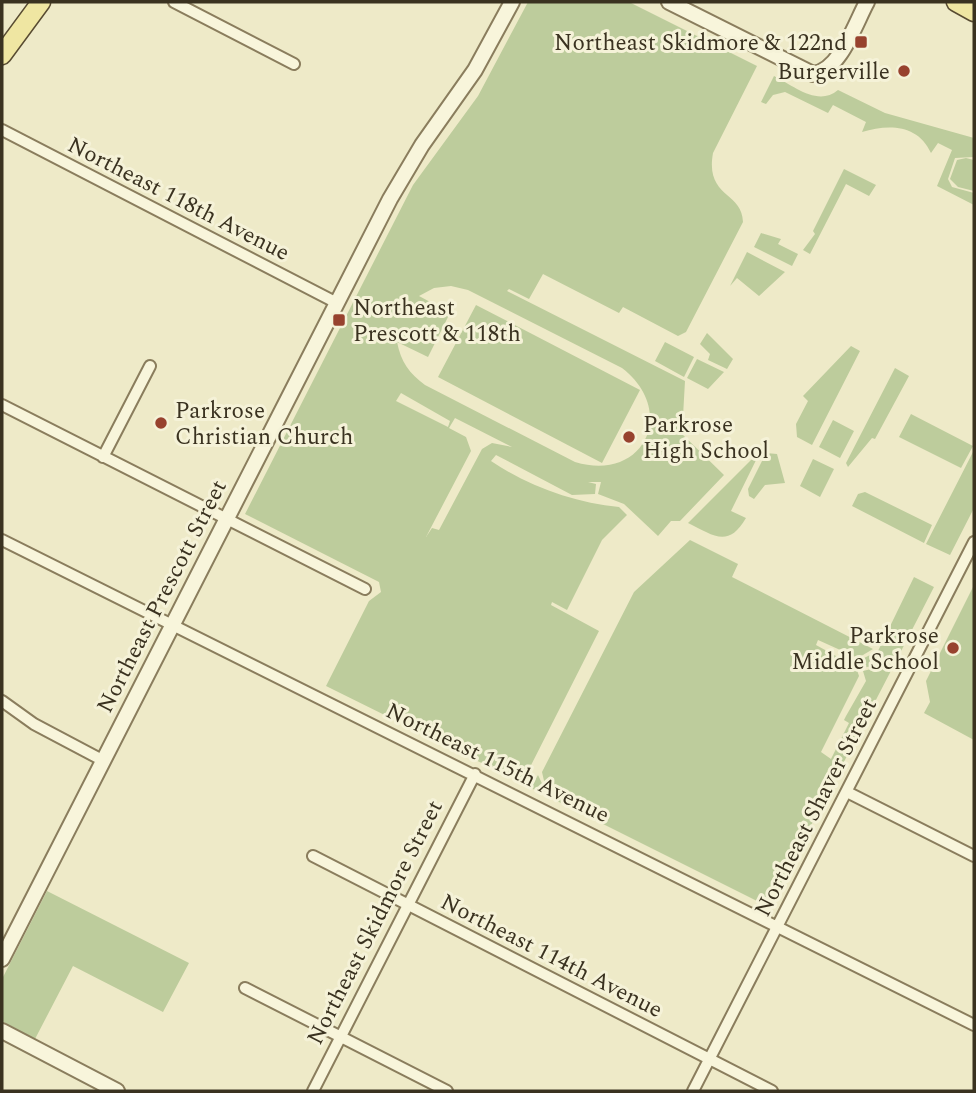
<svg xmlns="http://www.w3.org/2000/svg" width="976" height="1093" font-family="Spectral,serif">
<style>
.green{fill:#bdcc9c;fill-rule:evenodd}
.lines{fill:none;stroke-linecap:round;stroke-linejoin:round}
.minor-casing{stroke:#8a7d5d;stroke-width:14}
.tertiary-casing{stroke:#8a7d5d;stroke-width:18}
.primary-casing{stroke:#584b31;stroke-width:21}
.minor{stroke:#f8f5db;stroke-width:10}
.tertiary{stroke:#f8f5db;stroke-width:14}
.primary{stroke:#efe6a2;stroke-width:18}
.poi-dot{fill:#97422e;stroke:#f5f2d8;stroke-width:2.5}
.labels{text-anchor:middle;stroke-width:6;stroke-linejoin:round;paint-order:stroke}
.poi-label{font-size:23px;fill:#3a3220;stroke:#f5f2d8;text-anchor:end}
.street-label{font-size:23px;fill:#3a3220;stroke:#f5f2d8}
</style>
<rect width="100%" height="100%" fill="#eeeac8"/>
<path class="green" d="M528 2H629L757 66 713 153C705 198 742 191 743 222L686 332 678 336 623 307 619 313 543 274 529 299 509 289 507 291 685 381 682 434 724 475 680 521H671L658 536 624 504 598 494 601 482H588L596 484 595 494 572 495 496 455 491 461C528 486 575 503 619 507L627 515 602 540 567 610 552 602 551 605 599 631 522 783 326 686 369 601 381 592 379 582 245 514 413 185 478 96ZM451 286 468 290 622 368C678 411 644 483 575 462L425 385C409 373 401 362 397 342L428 357 455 303 453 302 447 311 419 296 434 288ZM401 393 450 421 448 427 396 401ZM455 418 512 447 492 443 482 449 439 530 432 528 426 537 471 451 466 437 449 428Z
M774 76C794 86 818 107 838 90L885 113 974 138V157L955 158 948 179 952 187 974 193V205L937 186 952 150 938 143 931 153C918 124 888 124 862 132L866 122 833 105 828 113 785 92 773 95 766 104 761 102Z
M966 158 974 160V191L958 187 950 179 957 160Z
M844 169 876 185 869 196 846 184 810 254 803 250 815 234 813 231Z
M761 233 781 239 778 244 798 254 792 266 754 247Z
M747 252 785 272 759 296 737 278 730 286Z
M476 305 640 390 602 463 438 377Z
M707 333 733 359 727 369 708 360 710 354 700 344Z
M665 342 694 357 684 377 655 361Z
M851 346 860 351 812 445 797 437 796 424 808 401 803 396Z
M697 359 724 372 708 389 687 378Z
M895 368 909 376 875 439 872 438 848 467 846 463Z
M911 414 973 446 961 468 899 437Z
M833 420 854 431 840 458 819 447Z
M761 450 731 511 746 518C728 549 713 535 688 523Z
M974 450V508L950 555 926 544Z
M766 453 777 454 785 483 765 485 754 499 749 496 748 489Z
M813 459 834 469 820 497 800 486Z
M865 492 932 525 924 543 852 506 858 494Z
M690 540 738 564 732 577 873 649 858 658 818 640 816 645 856 667 859 676 821 752 831 759 849 723 844 720 846 716 866 681 863 671 895 663 771 903 765 905 531 788 538 775 547 794 542 772 634 592Z
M914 577 934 587 896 661 862 668 860 660 878 651Z
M974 585V740L924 713 930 702 926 681Z
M47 891 189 963 163 1012 73 966 35 1039 2 1021V979Z"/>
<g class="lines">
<defs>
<path id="minor" d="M174 2 294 64
M2 130 337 303
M2 405 365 589
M103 457 150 366
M2 540 974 1025
M2 701 34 724 102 760
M847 792 974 856
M313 856 772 1091
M245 988 447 1091
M313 1091 475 774
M693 1091 974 542"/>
<path id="tertiary" d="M669 2 813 74C840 71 855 24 867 2
M2 959 390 199 422 145 475 70 512 2
M2 1031 117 1091"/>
<path id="primary" d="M956 2 974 12
M2 55 41 2"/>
</defs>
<use href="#minor" class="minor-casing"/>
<use href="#tertiary" class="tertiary-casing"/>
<use href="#primary" class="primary-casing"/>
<use href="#minor" class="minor"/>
<use href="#tertiary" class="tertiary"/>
<use href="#primary" class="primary"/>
</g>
<g class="poi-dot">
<rect x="854" y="35" width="14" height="14" rx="3.5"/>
<circle cx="904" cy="71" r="7"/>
<rect x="332" y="313" width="14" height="14" rx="3.5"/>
<circle cx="161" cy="423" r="7"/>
<circle cx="629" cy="437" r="7"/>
<circle cx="953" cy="648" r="7"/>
</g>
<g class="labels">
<g class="poi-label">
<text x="847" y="50">Northeast Skidmore &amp; 122nd</text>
<text x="890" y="79">Burgerville</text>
<text x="353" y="315" text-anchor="start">Northeast<tspan x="353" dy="26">Prescott &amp; 118th</tspan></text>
<text x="175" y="418" text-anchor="start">Parkrose<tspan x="175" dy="26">Christian Church</tspan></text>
<text x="643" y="432" text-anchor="start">Parkrose<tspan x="643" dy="26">High School</tspan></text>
<text x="939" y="643">Parkrose<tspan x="939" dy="26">Middle School</tspan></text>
</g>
<g class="street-label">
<text transform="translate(179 198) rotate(27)" y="8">Northeast 118th Avenue</text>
<text transform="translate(161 596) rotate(-63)" y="8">Northeast Prescott Street</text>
<text transform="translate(498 762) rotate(26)" y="8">Northeast 115th Avenue</text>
<text transform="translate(815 807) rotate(-63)" y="8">Northeast Shaver Street</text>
<text transform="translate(374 922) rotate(-63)" y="8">Northeast Skidmore Street</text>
<text transform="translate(552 955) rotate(27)" y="8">Northeast 114th Avenue</text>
</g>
</g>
<rect width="976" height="1093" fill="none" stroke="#3a3220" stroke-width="7"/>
</svg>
